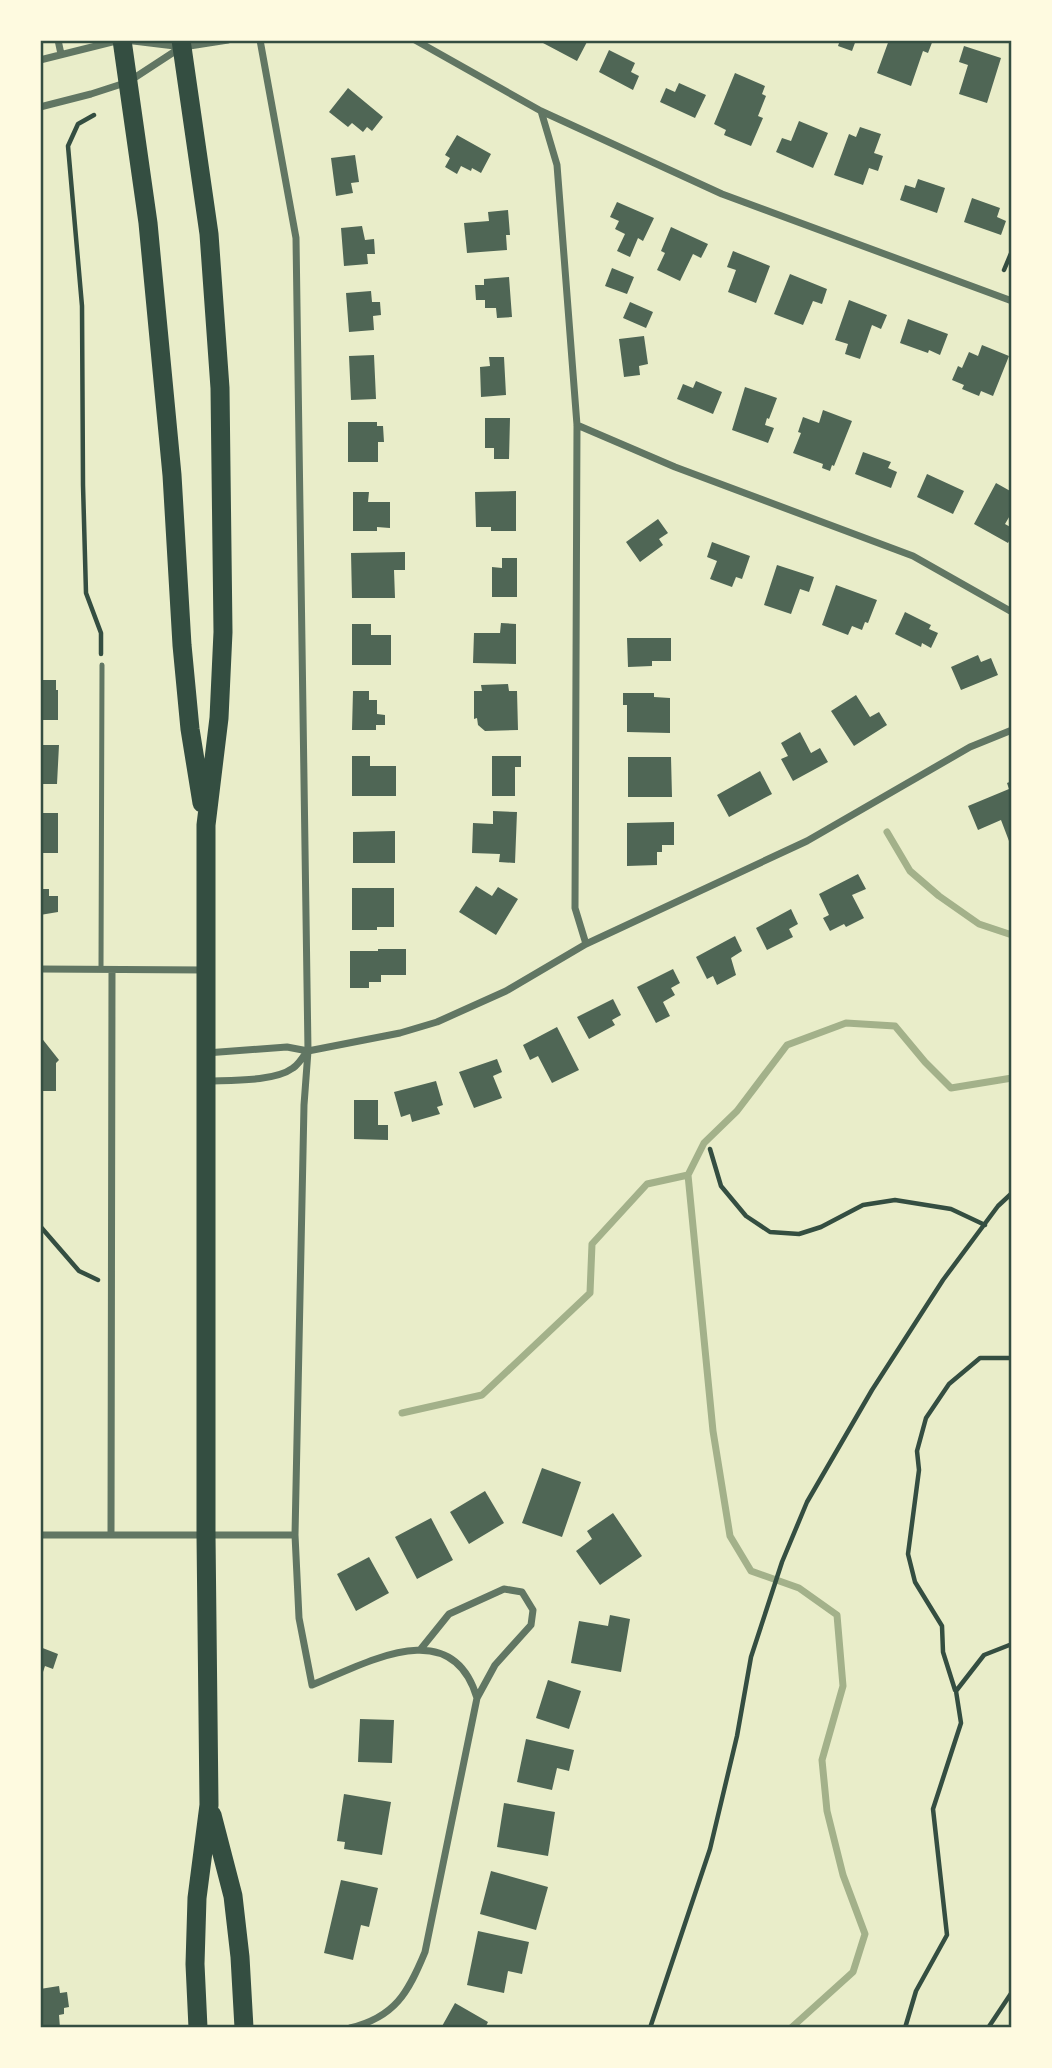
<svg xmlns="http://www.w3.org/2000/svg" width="1052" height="2068" font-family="'PT Serif',serif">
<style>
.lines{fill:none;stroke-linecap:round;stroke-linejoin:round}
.stream{stroke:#a3b18a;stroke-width:7}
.building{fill:#4f6655}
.path{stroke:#344e41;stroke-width:4.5}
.service{stroke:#617663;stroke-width:5}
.minor{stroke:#617663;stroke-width:7}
.trunk{stroke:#344e41;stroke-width:19}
.neatline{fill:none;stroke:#344e41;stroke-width:2.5}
</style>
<rect width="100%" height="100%" fill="#e9edc9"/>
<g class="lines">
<path class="stream" d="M887 832 910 871 939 896 979 924 1012 935
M402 1413 482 1395 590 1293 592 1244 647 1184 688 1175
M791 2028 853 1972 865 1934 843 1875 827 1811 822 1760 843 1686 837 1615 799 1588 751 1571 730 1536 713 1431 688 1175 704 1143 737 1111 787 1045 846 1023 895 1026 925 1062 951 1088 1012 1078"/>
</g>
<path class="building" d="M544 40H588L577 61 543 43Z
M840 40H856L852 51 838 46Z
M889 40H933L928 53 923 51 911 86 877 73Z
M964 46 1001 58 987 103 959 94 968 65 959 62Z
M609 50 635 63 631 72 639 76 633 90 599 72Z
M735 73 765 86 762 94 766 96 758 116 763 118 751 146 724 135 726 130 714 124Z
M679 83 706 95 695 118 660 102 666 88 675 92Z
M348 88 383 117 372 131 367 127 363 132 352 123 348 127 329 112Z
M799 121 828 133 813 168 776 152 782 138 791 141Z
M860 127 881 134 874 153 883 156 878 171 869 168 863 185 834 175 849 134 856 137Z
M457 135 491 154 481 173 472 168 471 171 461 166 457 174 445 167 450 158 445 155Z
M355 155 359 182 351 183 353 193 336 196 331 158Z
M918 179 945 188 937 213 900 200 905 185 915 188Z
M972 198 1000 208 997 217 1006 221 1001 235 964 222Z
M617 202 654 218 643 241 638 238 630 257 617 251 625 234 615 229 619 221 610 217Z
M508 210 510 235H506L507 250 467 253 464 223 489 221 488 212Z
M362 226 365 240 374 239 375 254H367L368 264 344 266 341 228Z
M671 227 708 244 701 258 693 254 680 281 657 270 665 253 661 251Z
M733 251 770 266 756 303 728 292 736 270 727 267Z
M612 268 634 277 627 294 605 286Z
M790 274 827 289 822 304 813 301 803 325 774 314Z
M509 277 512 317 497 318 496 308H485V300H476L475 285H484V279Z
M371 291 372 302H380L381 315 373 316 374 330 349 332 346 293Z
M849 300 887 315 881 329 872 325 860 359 845 354 848 344 835 340Z
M630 302 653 312 646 328 623 318Z
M908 319 948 334 940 355 929 350 928 353 900 343Z
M644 336 648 364 639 366 640 375 624 377 619 339Z
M982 345 1009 356 993 396 981 391 979 396 962 389 964 385 952 380 958 366 962 368 969 352 978 356Z
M374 355 376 399 351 400 349 356Z
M489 357H504L506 395 481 397 480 367 490 366Z
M696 381 722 392 713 414 677 399 683 384 693 388Z
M745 387 777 398 769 419 767 418 765 425 774 428 768 443 732 430Z
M823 410 852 421 834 466 832 465 830 471 822 468 823 464 793 453 801 433 798 432 803 417 819 423Z
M485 418H510L509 459H494V448H485Z
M348 422H377V426H383L384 442H378V462H348Z
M863 452 891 462 888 468 897 472 891 488 855 474Z
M927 474 964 491 953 514 917 497Z
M996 483 1012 492V512L1005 524 1012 528V536L1008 543 974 524Z
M516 491V531H491V527H476L475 492Z
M353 492H369L368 502H390V528L377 527V531H353Z
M658 519 668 533 659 539 663 545 640 562 626 542Z
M712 542 750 556 742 579 736 577 732 587 710 579 717 561 707 557Z
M405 552V570H394L395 598H352L351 553Z
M502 558H517V597H492V567L502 568Z
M777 565 814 577 809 592 800 589 791 614 764 605Z
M836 585 877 600 868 623 865 622 862 630 852 626 848 635 822 625Z
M905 612 931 625 929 629 938 633 931 648 922 643 921 647 895 634Z
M501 623 516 624V664L473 663 474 633H500Z
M352 624H371V635H391V665H352Z
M627 638H671V661H652V666L628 667Z
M978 655 981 662 991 658 998 675 961 690 951 667Z
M40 680H56V690H58V720H40Z
M508 684 509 691H517L518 730 485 731 478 725 477 718 474 719V691H482L481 685Z
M353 691H369V700H377V714L385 715V725H376V730H352Z
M623 693H654V697L670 698V733L627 732V705H623Z
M856 695 870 717 879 712 887 725 854 746 831 711Z
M800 732 811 753 820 748 828 762 793 781 781 759 788 756 781 743Z
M40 745H59L57 784H40Z
M352 756H370V766H396V796H352Z
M492 756H521V767H515V796H492Z
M628 757H671L672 797H628Z
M760 771 772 794 729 817 717 795Z
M1012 781V840L1009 841 1001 820 978 830 968 806 1009 789 1007 783Z
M493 811 517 812 515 863 499 862 500 854 472 853 473 823 493 824Z
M40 813H58V853H40Z
M674 822V845H662V852H657V865L627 866V823Z
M395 831V863H353V832Z
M858 874 866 889 852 895 864 918 846 927 844 924 830 931 823 918 829 915 819 894Z
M476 886 492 896 498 887 518 899 496 935 459 912Z
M352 888H394V927H377V930H352Z
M40 889H49V896H58V912L40 915Z
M791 909 798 924 789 929 793 937 767 950 756 928Z
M735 936 742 951 731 958 736 975 717 985 713 976 707 979 696 957Z
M378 949H406V975H381V982H369V988H350V951H378Z
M673 969 680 983 671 988 675 995 663 1002 670 1016 656 1023 637 987Z
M613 999 621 1015 612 1020 615 1025 589 1039 577 1017Z
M557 1027 579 1070 552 1083 538 1056 530 1060 523 1045Z
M40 1036 59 1060 56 1063V1091H40Z
M497 1059 502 1072 493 1076 502 1098 474 1108 459 1072Z
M436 1081 443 1105 437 1107 440 1114 412 1122 410 1114 401 1117 394 1092Z
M354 1100H378V1125H388V1140L354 1139Z
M542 1468 581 1482 562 1537 522 1523Z
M485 1491 504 1523 469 1544 450 1512Z
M613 1513 642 1556 600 1585 576 1551 592 1539 587 1531Z
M431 1518 453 1560 417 1579 395 1537Z
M369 1557 389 1593 356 1611 337 1574Z
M610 1615 630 1619 621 1672 571 1663 579 1621 608 1626Z
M40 1647 58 1654 53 1669 45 1666 41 1678Z
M548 1680 581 1691 569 1729 536 1718Z
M360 1719 394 1720 392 1763 358 1762Z
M526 1739 574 1750 569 1771 557 1768 552 1790 517 1782Z
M344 1794 391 1802 382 1855 344 1849 345 1842 337 1841Z
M504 1803 555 1812 548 1856 497 1847Z
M491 1871 548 1887 536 1930 480 1914Z
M341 1880 378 1888 369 1927 361 1925 353 1960 324 1953Z
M478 1931 529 1942 522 1974 508 1971 504 1993 467 1985Z
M59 1986 60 1993 67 1992 69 2007 64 2008V2014L59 2015 60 2028H40V1989Z
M455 2003 488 2022 485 2028H441Z"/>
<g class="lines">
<path class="path" d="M94 115 78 124 68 146 82 306 83 485 86 593 101 633V654
M1004 270 1012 251
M710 1149 721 1186 746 1216 770 1232 799 1234 821 1227 863 1205 895 1200 951 1209 985 1225
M40 1226 79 1271 98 1280
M955 1690 943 1652 942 1626 915 1582 908 1554 919 1470 917 1451 926 1418 949 1384 980 1358H1012
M650 2028 710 1849 737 1736 751 1657 782 1562 807 1502 872 1390 943 1280 998 1206 1012 1193
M905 2028 916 1991 947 1935 933 1809 961 1723 956 1691 984 1655 1012 1644
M988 2028 1012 1992"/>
<path class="service" d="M101 969 102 665"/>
<path class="minor" d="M58 40 61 54
M125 40 183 47 228 40
M260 40 296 238 308 1051 304 1105 295 1535 299 1618 312 1685C367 1663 452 1613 477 1698L425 1952C408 1993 395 2017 350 2028
M415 40 541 111 722 194 1012 301
M40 60 120 40
M40 107 91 94 128 82 180 48
M541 111 557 165 577 425 575 908 586 944
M577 425 675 467 913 556 1012 612
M40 969 205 970
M206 1053 287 1047 308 1051 400 1033 437 1022 506 991 586 944 807 841 970 747 1012 730
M207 1081C230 1080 274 1082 293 1068 299 1064 303 1057 307 1051
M111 1534 112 970
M40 1535H295
M420 1650 449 1614 504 1589 522 1592 533 1610 531 1625 495 1665 477 1698"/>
<path class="trunk" d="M122 40 148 223 172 475 182 645 190 729 202 803
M181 40 209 234 220 388 223 632 219 718 206 825V1535L209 1805 197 1898 195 1964 198 2028
M212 1815 233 1896 240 1957 244 2028"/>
</g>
<rect width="1052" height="2068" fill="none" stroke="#fefae0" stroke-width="84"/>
<rect x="42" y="42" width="968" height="1984" class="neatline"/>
</svg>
